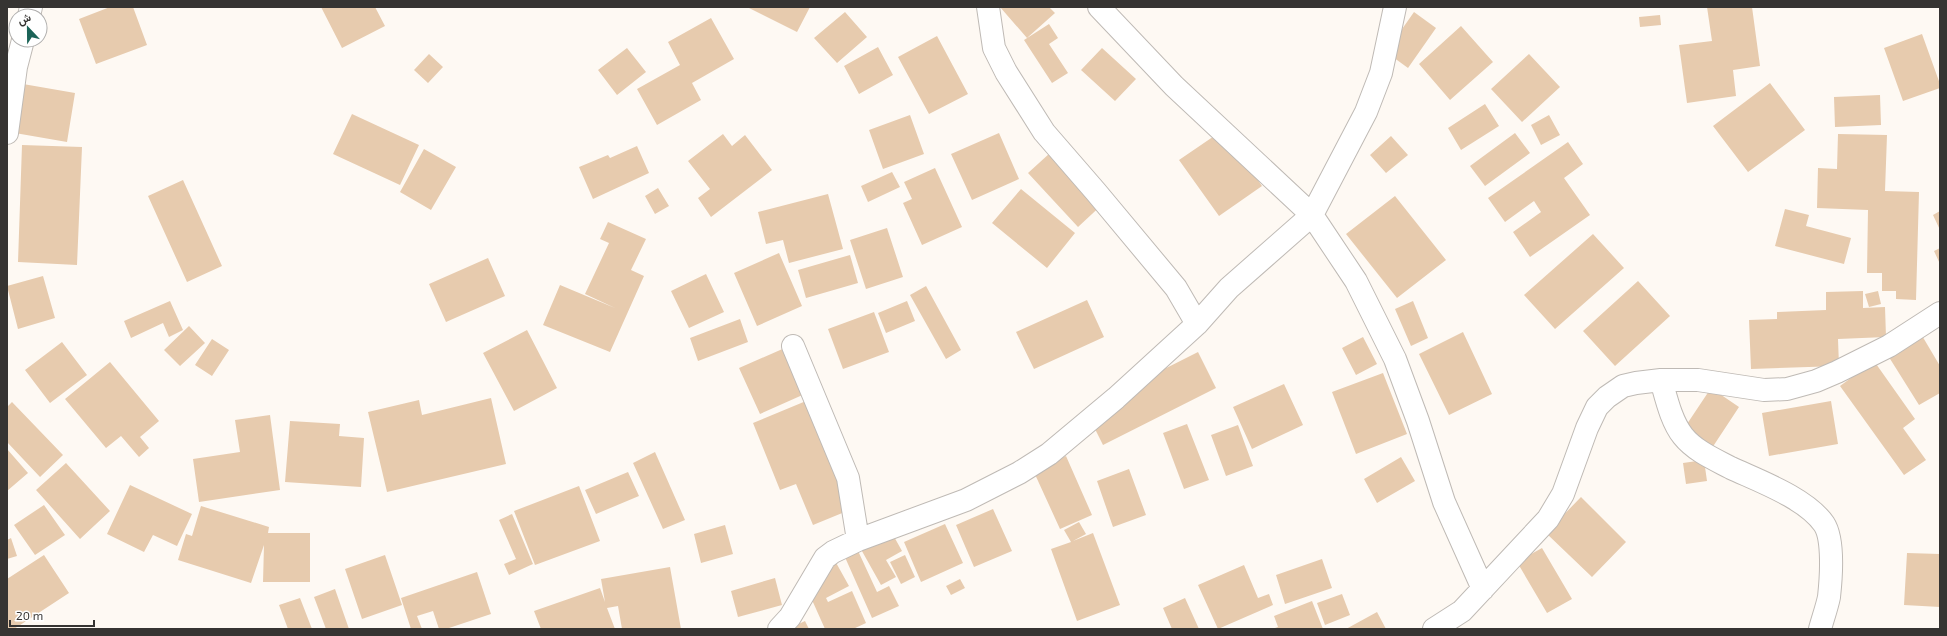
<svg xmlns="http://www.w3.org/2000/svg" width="1947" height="636" font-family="'Exo 2',Vazirmatn,sans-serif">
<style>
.building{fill:#e7cbae}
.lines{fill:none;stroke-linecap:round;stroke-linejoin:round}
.minor-casing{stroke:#bfbab5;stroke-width:24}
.minor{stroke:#fff;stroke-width:22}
</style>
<rect width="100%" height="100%" fill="#fef9f3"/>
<path class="building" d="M110 7H133L147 45 96 64 79 19Z
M321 7H375L385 26 342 48Z
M747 7H810L797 32Z
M1000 7H1049L1055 13 1027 38Z
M1707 7H1752L1760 66 1733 70 1736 96 1687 103 1679 45 1712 41Z
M845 12 867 37 837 63 814 38Z
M1414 12 1436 28 1408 68 1386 52Z
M1660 15 1661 25 1640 27 1639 17Z
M711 18 734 59 692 83 701 100 657 125 637 89 680 65 668 42Z
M1049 24 1058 38 1049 44 1068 73 1052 83 1024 40Z
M1461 26 1493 62 1450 100 1419 64Z
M1922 34 1940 84V88L1903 101 1884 48Z
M937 36 968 94 929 114 898 57Z
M878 47 893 75 859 94 844 66Z
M627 48 646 72 617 95 598 70Z
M1102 48 1136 79 1115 101 1081 70Z
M429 54 443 67 428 83 414 70Z
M1529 54 1560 87 1522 122 1491 89Z
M1770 83 1805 130 1748 172 1713 126Z
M23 84 75 93 67 142 15 133Z
M1880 95 1881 125 1835 127 1834 97Z
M1485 104 1499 126 1461 150 1448 128Z
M352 114 419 145 400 185 333 154Z
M910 115 924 154 883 169 869 130Z
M1549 115 1560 135 1541 145 1531 125Z
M1223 130 1262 186 1219 216 1179 160Z
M999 133 1019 179 972 200 951 154Z
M1515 133 1530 153 1485 186 1470 166Z
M723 134 732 146 745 135 772 170 711 217 698 198 710 189 688 161Z
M1838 134 1887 135 1885 191 1919 192 1916 300 1896 299V291H1882V273H1867L1868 210 1817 208 1818 168 1837 169Z
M1391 136 1408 155 1386 173 1370 155Z
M1568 142 1583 164 1564 178 1590 215 1530 257 1513 232 1541 212 1534 201 1505 222 1488 198Z
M22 145 82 147 77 265 18 262Z
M637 146 649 173 593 199 579 167 608 155 610 158Z
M424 149 456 167 431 210 400 192Z
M1050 153 1106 201 1078 227 1028 173Z
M935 168 962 227 922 245 903 203 912 199 904 182Z
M892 172 900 187 868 202 861 186Z
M183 180 222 266 187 282 148 196Z
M658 188 669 206 655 214 645 196Z
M1021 189 1075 233 1047 268 992 223Z
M828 194 843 249 789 263 783 240 766 244 758 212Z
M1395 196 1446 260 1397 298 1346 234Z
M1785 209 1809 215 1806 226 1851 238 1844 264 1775 246Z
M1940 211V230L1933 215Z
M608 222 646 239 631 270 644 276 610 352 543 325 560 285 615 308 585 294 609 243 600 239Z
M887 228 903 277 866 289 850 240Z
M1593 234 1624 268 1555 329 1524 295Z
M1940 248V264L1934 251Z
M779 253 802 306 757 326 734 273Z
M850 255 858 283 806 298 798 270Z
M488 258 505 296 446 322 429 284Z
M706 274 724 312 689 328 671 291Z
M43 276 55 318 18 329 7 286Z
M1638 281 1670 316 1615 366 1583 331Z
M926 286 961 350 946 359 910 295Z
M1863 291V308L1885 307 1886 337 1838 339 1839 366 1751 369 1749 320 1777 319V312L1826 310V292Z
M1878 291 1881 304 1869 307 1865 294Z
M1087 300 1104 337 1034 369 1016 332Z
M170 301 183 330 169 337 163 323 131 338 124 321Z
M907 301 915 321 886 333 878 313Z
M1413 301 1428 338 1411 346 1395 309Z
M874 312 889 352 843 369 828 329Z
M740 319 748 342 698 361 690 338Z
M189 326 205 343 180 366 164 350Z
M527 330 557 388 514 411 483 353Z
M1463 332 1492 394 1449 415 1419 354Z
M1921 334 1940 366V393L1919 405 1887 354Z
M1363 337 1377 364 1356 375 1342 348Z
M212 339 229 350 212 376 195 365Z
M62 342 87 375 50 403 25 370Z
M787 347 807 393 760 414 739 368Z
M1198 352 1216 388 1103 445 1085 409Z
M1874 361 1915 419 1903 428 1926 460 1904 475 1840 386Z
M110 362 159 421 140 437 149 448 139 457 121 436 106 448 65 399Z
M1383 373 1407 434 1356 454 1332 392Z
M1284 384 1303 425 1252 449 1233 407Z
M1711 388 1739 407 1712 448 1683 430Z
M491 398 506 464 387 492 368 412 419 400 422 415Z
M806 401 852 509 813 525 796 484 780 490 753 423Z
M1831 401 1838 444 1769 456 1762 413Z
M12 402 63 455 40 477 7 442V407Z
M270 415 280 490 199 502 193 459 240 452 235 420Z
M290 421 340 424 339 436 364 438 361 487 285 482Z
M1187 424 1209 480 1184 489 1163 433Z
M1238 425 1253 466 1226 476 1211 435Z
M7 449 28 473 7 491Z
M655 452 685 520 663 529 633 463Z
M1066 456 1092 515 1060 529 1033 470Z
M1401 457 1415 481 1377 503 1364 479Z
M1704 460 1707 481 1686 484 1683 463Z
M66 463 110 511 80 539 36 490Z
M1129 469 1146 515 1113 527 1097 481Z
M628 472 639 496 596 514 585 490Z
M130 485 192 514 177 546 153 535 144 552 107 534Z
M579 486 600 541 535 565 514 511Z
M1581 497 1626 542 1592 577 1546 533Z
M44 505 65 535 35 555 14 525Z
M201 506 269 527 268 533H310V582H263L264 545 251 583 178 560 186 534 192 536Z
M993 509 1012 551 974 567 956 525Z
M512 514 533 564 509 575 504 564 516 559 499 520Z
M1079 522 1086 534 1073 541 1093 533 1120 605 1077 621 1051 549 1071 542 1064 530Z
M945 524 963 563 921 582 904 542Z
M725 525 733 554 701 563 694 534Z
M892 533 902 551 886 560 896 577 881 585 858 544Z
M11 538 17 556 7 559V540Z
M853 540 877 592 889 586 899 606 872 618 840 546Z
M1542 548 1572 599 1547 613 1517 562Z
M1907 553 1940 554V607L1904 605Z
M44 555 69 593 14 629H7V579Z
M385 555 402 605 362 619 345 569Z
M905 555 915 577 901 584 890 562Z
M834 559 849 586 826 598 828 602 852 591 866 623 853 629H825L808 591Z
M1322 559 1332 588 1285 604 1276 575Z
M1244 565 1258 598 1269 594 1273 605 1218 629 1198 585Z
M670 567 681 629H622L618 606 607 608 615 629H541L534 611 600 588 605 602 601 579Z
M477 572 491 614 446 629H439L433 611 417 616 422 629H411L401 598Z
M775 578 782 605 738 617 731 591Z
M960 579 965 588 951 595 946 586Z
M335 589 349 629H326L314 597Z
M1342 594 1350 615 1325 625 1317 603Z
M300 598 312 629H288L279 605Z
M1185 598 1199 629H1172L1163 608Z
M1312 601 1323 629H1272L1278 627 1274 616Z
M1377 612 1386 629H1346Z
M805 621 809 629H788Z"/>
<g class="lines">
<defs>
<path id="minor" d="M988 7 994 48 1006 72 1044 132 1096 192 1176 288 1197 324
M1395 7 1381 73 1366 112 1312 215 1356 281 1395 359 1418 421 1444 502 1483 589
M29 16 31 7
M7 133 16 67 23 40
M793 346 848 478 858 540
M1661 380C1666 397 1671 421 1683 436 1695 451 1714 459 1731 468 1759 481 1806 498 1824 524 1834 539 1831 579 1829 597 1827 607 1823 618 1820 629
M779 629 790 617 825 558 833 552 858 540 966 500 1019 473 1049 454 1116 398 1197 324 1229 288 1312 215 1174 86 1099 7
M1434 629 1462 611 1548 519 1563 494 1587 428 1597 407 1607 397 1623 386 1636 383 1661 380H1698L1764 390 1787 389 1816 381 1837 372 1889 346 1940 313"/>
</defs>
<use href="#minor" class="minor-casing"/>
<use href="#minor" class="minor"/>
</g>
<rect width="1947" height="636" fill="none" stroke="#363432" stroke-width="16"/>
<g transform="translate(28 28) rotate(338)"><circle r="19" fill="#ffffff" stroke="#afaead"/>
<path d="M0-3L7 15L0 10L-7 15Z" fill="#1b6357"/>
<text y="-6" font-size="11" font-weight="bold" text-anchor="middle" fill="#363432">ش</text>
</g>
<path d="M10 620v6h84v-6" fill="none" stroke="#363432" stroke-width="2"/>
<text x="16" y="620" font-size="12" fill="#363432" stroke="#ffffff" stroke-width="3" paint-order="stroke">20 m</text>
</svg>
